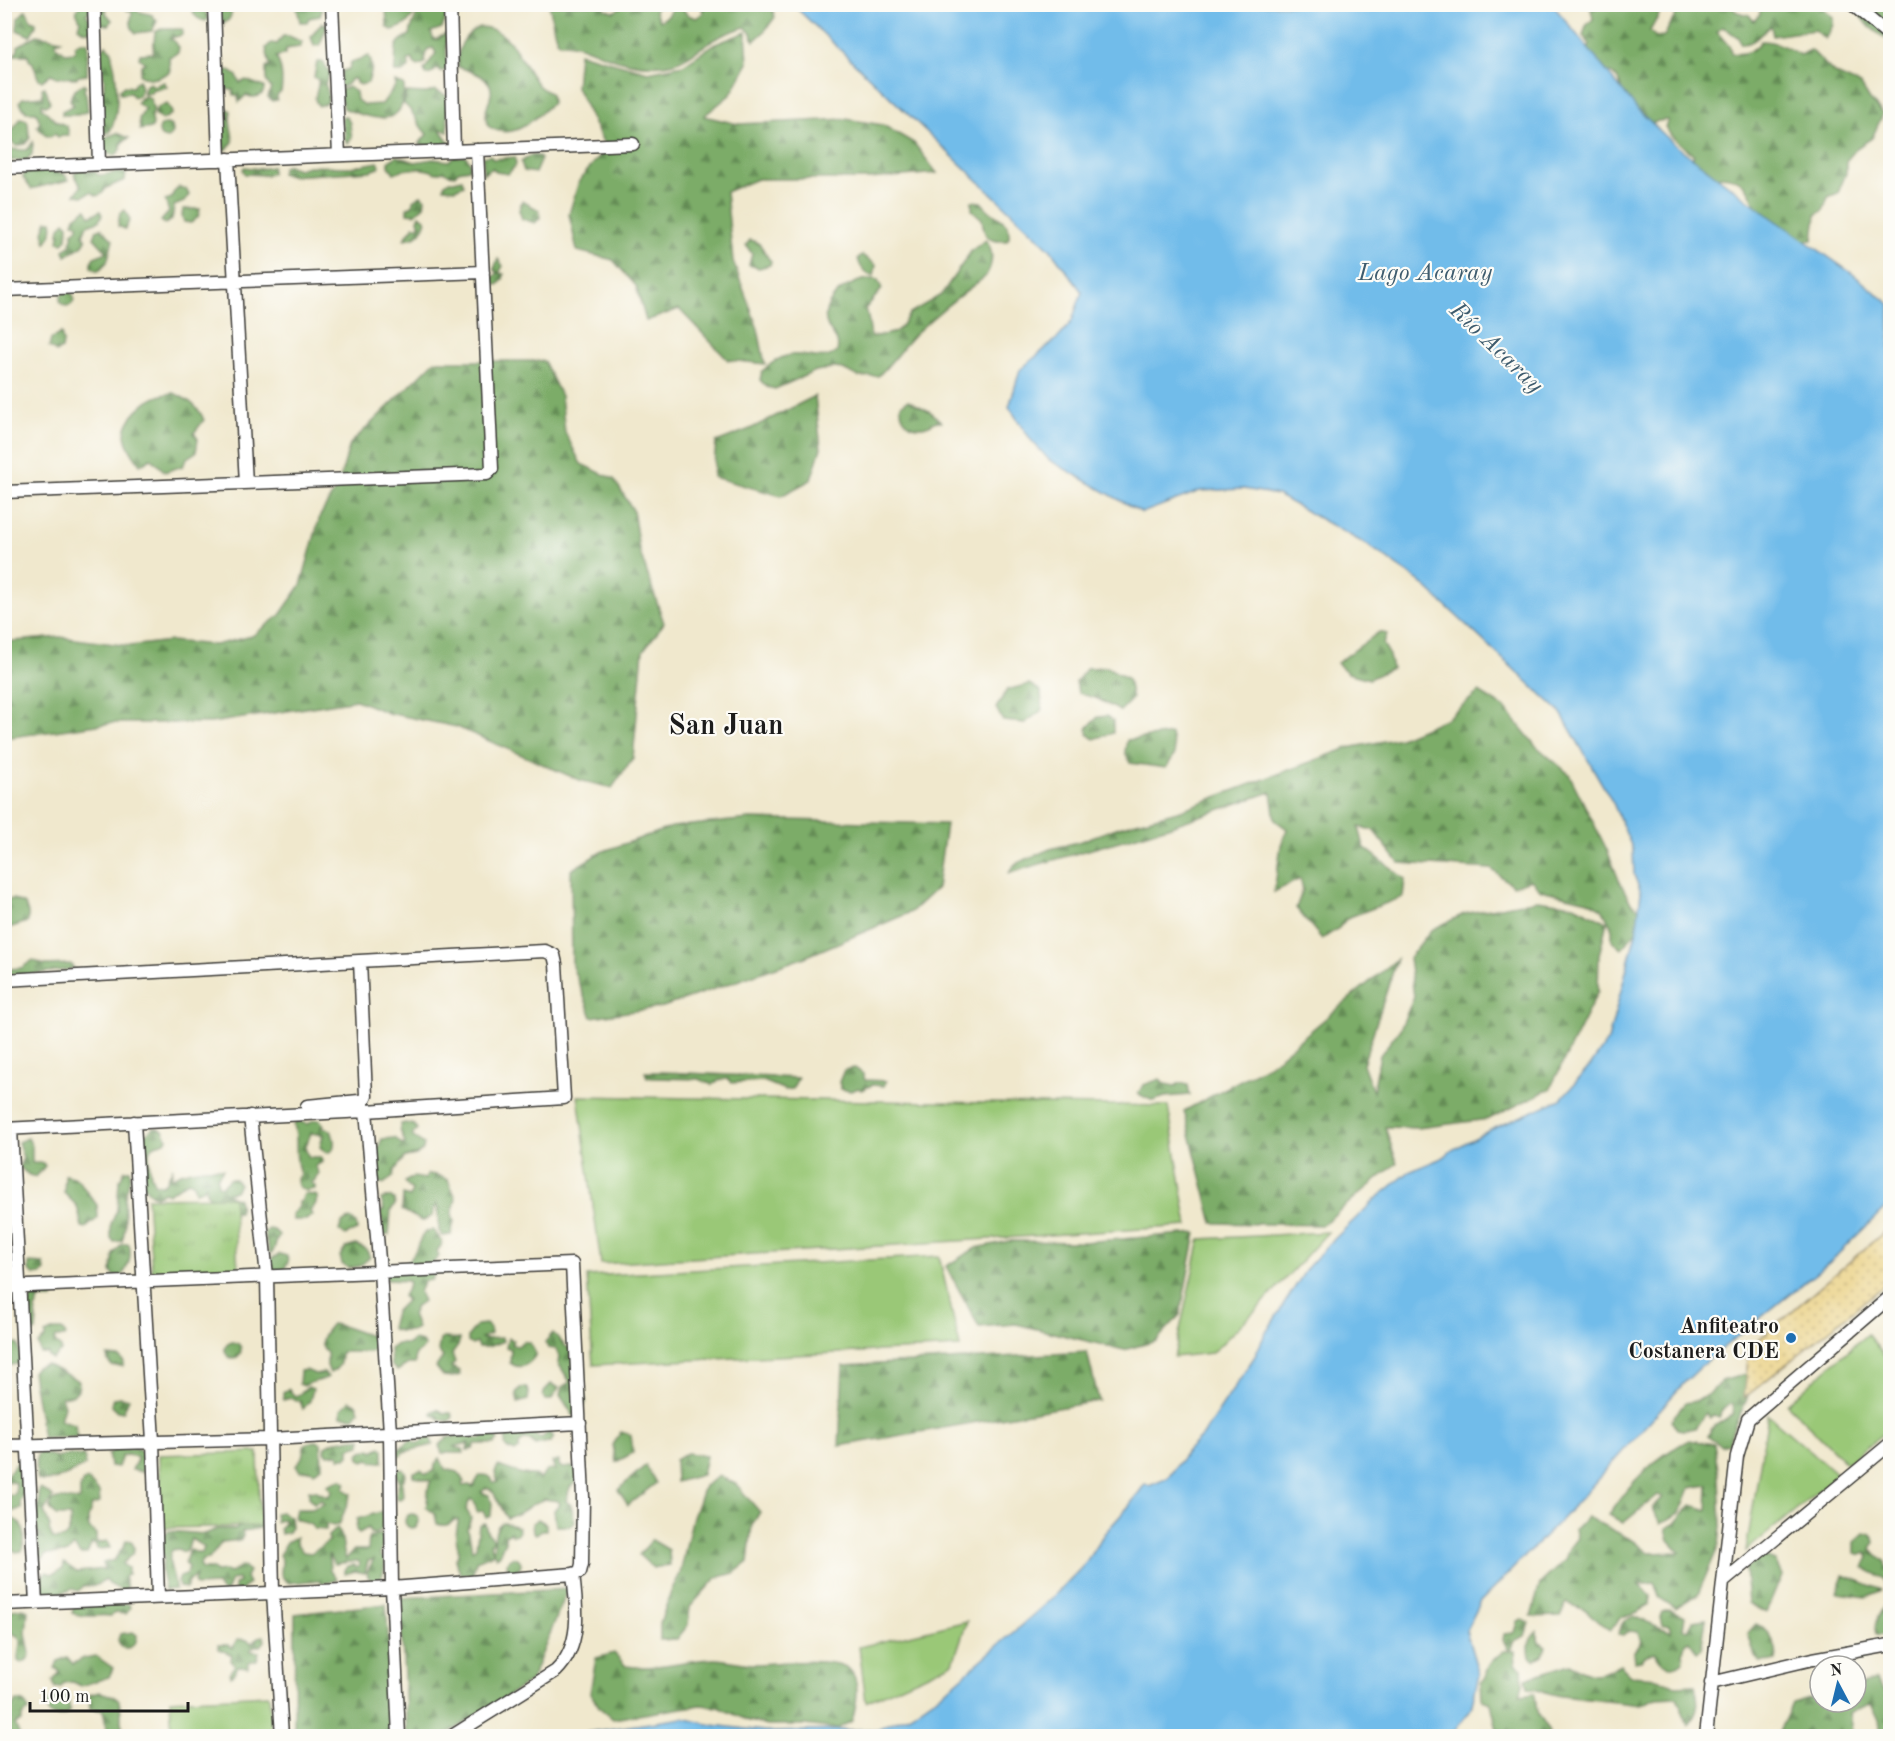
<svg xmlns="http://www.w3.org/2000/svg" width="1895" height="1741" font-family="'Old Standard TT',serif">
<style>
.grass{fill:#9ac877;stroke:#5b724a;stroke-width:1.5}
.forest{fill:url(#forest-firs);stroke:#4c6442;stroke-width:1.5}
.sand{fill:url(#sand-dots);stroke:#857b5d;stroke-width:1.5}
.park{fill:url(#park-tufts);stroke:#5b724a;stroke-width:1.5}
.water{fill:#71bcea;stroke:#466c83;stroke-width:1.5}
.lines{fill:none;stroke-linecap:round;stroke-linejoin:round}
.street-casing{stroke:#3c3b37;stroke-width:15}
.street{stroke:#fff;stroke-width:12}
.poi-dot{fill:#1f6fb2;stroke:#fdfcf7;stroke-width:2}
.labels{text-anchor:middle;stroke-width:4.5;stroke-linejoin:round;paint-order:stroke}
.poi-label{font-size:22px;font-weight:bold;fill:#1c1c1c;stroke:#fdfcf7;text-anchor:end}
.water-label{font-size:24px;font-style:italic;fill:#3e5c6e;stroke:#fdfcf7}
.district-label{font-size:28px;font-weight:bold;fill:#1c1c1c;stroke:#fdfcf7}
</style>
<defs>
<pattern id="forest-firs" width="22" height="20" patternUnits="userSpaceOnUse" patternTransform="scale(1.5)"><rect width="22" height="20" fill="#7bac68"/><path d="M5 1l3.5 6h-7zM16 11l3.5 6h-7z" fill="#648b55"/></pattern>
<pattern id="sand-dots" width="8" height="8" patternUnits="userSpaceOnUse" patternTransform="scale(1.5)"><rect width="8" height="8" fill="#eeda9e"/><path d="M2 2h.1M6 6h.1" fill="none" stroke="#ccba88" stroke-width="1.8" stroke-linecap="round"/></pattern>
<pattern id="park-tufts" width="24" height="20" patternUnits="userSpaceOnUse" patternTransform="scale(1.5)"><rect width="24" height="20" fill="#9ac877"/><path d="M3 7l-1-3M5 7V3M7 7l1-3M15 17l-1-3M17 17v-4M19 17l1-3" fill="none" stroke="#84ab66"/></pattern>
</defs>
<rect width="100%" height="100%" fill="#fdfcf7"/>
<filter id="ink" filterUnits="userSpaceOnUse"><feTurbulence type="fractalNoise" baseFrequency=".0167" numOctaves="2"/><feDisplacementMap in="SourceGraphic" scale="12" xChannelSelector="R" yChannelSelector="G"/><feConvolveMatrix kernelMatrix="1 2 1 2 8 2 1 2 1" color-interpolation-filters="sRGB"/></filter>
<filter id="wash" filterUnits="userSpaceOnUse"><feTurbulence type="fractalNoise" baseFrequency=".008" numOctaves="4" result="noise"/><feDisplacementMap in="SourceGraphic" scale="24" xChannelSelector="R" yChannelSelector="G"/><feGaussianBlur stdDeviation="1.35" result="paint"/><feColorMatrix in="noise" values="0 0 0 0 0 0 0 0 0 0 0 0 0 0 0 0 0 1.4 0 .05"/><feComposite in="paint" operator="in"/></filter>
<g filter="url(#wash)">
<rect width="100%" height="100%" fill="#f0e8cd"/>
<path class="grass" d="M578 1096 1168 1106 1188 1226 601 1264Z
M1328 1232 1264 1302 1212 1353 1174 1357 1200 1239Z
M939 1256 960 1347 593 1365 587 1276Z
M1867 1334 1890 1363V1429L1846 1463 1787 1404Z
M1768 1415 1838 1475 1746 1551Z
M967 1621 953 1663 866 1702 859 1647Z
M269 1695 272 1736H172L170 1700Z"/>
<path class="forest" d="M447 4V15L442 28 431 32 434 40 446 34 447 69 441 72 437 69 431 74 426 75 424 70 436 53 433 48 428 49 425 55V63L418 66 414 63 413 59 408 60 409 67 404 72H394C399 55 388 44 410 35L411 29 421 5Z
M80 5H89L90 11 86 14 91 20 92 29C86 34 83 31 78 27L80 20 76 11Z
M95 5H105L106 13 112 20 109 25 101 24 97 17Z
M125 5H139L137 11 152 15 157 21 152 31 136 33C129 27 131 21 132 12L126 10Z
M220 5H227L232 9C231 25 223 24 210 22Z
M300 5H318L322 10 320 16 309 18 307 22H300L297 8Z
M386 5V4L419 5C413 18 407 27 392 30L387 27Z
M549 5H604L605 9 614 12 624 5H657L655 12 660 21 668 16 674 5H679L688 15 696 18 703 13 701 5H771L775 17 764 32 754 41 751 33 745 27C732 31 718 36 707 44 697 51 684 61 671 64 649 68 624 63 603 55 588 49 576 42 559 43 552 34 553 17 549 5Z
M1590 5H1660L1659 15 1650 31 1655 37 1664 36 1681 5H1731L1737 12 1749 15 1754 21 1760 14V5H1821L1833 18V25L1825 39 1814 30 1773 36 1771 26C1758 33 1759 43 1741 44L1738 37C1732 34 1728 29 1722 27L1717 32 1730 47 1731 53C1744 55 1754 52 1761 41 1776 41 1788 48 1800 55L1811 50 1834 73 1861 85 1870 100 1883 114 1872 138 1858 147 1846 161V173L1838 193 1828 197 1823 211 1816 215 1813 240 1797 241 1758 216C1753 191 1740 170 1710 178L1690 161 1694 155 1672 137 1665 127 1668 120 1658 121 1649 125C1642 117 1630 109 1624 99 1618 89 1625 83 1611 73L1603 75 1585 57 1590 44 1583 36 1586 26 1593 19Z
M1852 5H1890V42L1867 25Z
M191 6 200 5 206 13 208 18 206 21C196 20 193 14 191 6Z
M26 10 31 20 36 22V26L30 36 17 30 18 18Z
M322 22 327 25 320 45 314 46 311 37Z
M479 27C513 27 521 65 539 86 542 89 547 91 551 94L552 103C535 119 512 143 488 126 483 108 488 110 491 94 494 77 470 71 458 67 456 50 464 34 479 27Z
M161 29H181L183 31 182 35 171 38 179 47 178 53 169 57 170 72C160 77 152 82 140 75L141 65 145 63 139 58 140 54 153 53 155 32Z
M746 32 748 63 731 94 704 116 738 124 846 119 883 125 914 143 937 173 869 179H757L726 192 733 261 758 329 765 364 728 360 679 309 646 321 636 286 613 260 577 251 569 214 579 181 606 148 576 87 579 53 648 72 683 65 713 45Z
M37 35 61 40 56 42V46L65 53 75 52V45L80 42H88L87 75 79 76 76 78 57 77 51 74 42 81 38 78 33 63 29 60 28 55H14L18 50V46Z
M283 36H289L302 42 300 47 286 49 285 54 276 57C282 66 283 81 281 92L277 95V100L272 101 268 97 271 88C264 80 266 78 266 68L270 66 266 48 271 43 277 44Z
M106 45 112 51C111 59 114 62 115 70 117 90 120 115 109 133L100 132 97 105 104 88V79L100 53Z
M369 56C374 67 371 72 368 83L360 85 356 83 355 79H351L347 84 342 87 339 85 342 71 349 69 351 62Z
M317 62H323L330 73 325 84C328 90 330 96 327 103L319 106C310 98 320 90 318 80L314 77Z
M229 70 237 76 240 83 246 80 264 87C265 97 253 99 246 95L239 102 238 96 234 95 233 90 222 89 221 71Z
M139 80 141 90 138 96 134 97 130 93 120 94V89L124 86 133 87 134 83Z
M164 82 167 87 152 90 151 93 143 94 146 85 150 83 154 86Z
M395 82 404 85C407 130 372 120 343 108L339 91 348 87 356 92 357 100 364 105 382 104 396 85Z
M84 84 86 86 84 90 86 94 88 111 78 115H62V111L74 105 70 100C71 93 76 87 84 84Z
M45 87 50 102 46 106 42 103V108L56 121 67 126 69 135 58 137 55 134 50 137 45 135 37 127 40 122 36 112H26L19 102 23 98 43 96 42 88Z
M435 90 447 96 448 132 439 128 451 145 427 148 419 144 427 134C417 125 415 112 404 104L406 92 427 93Z
M145 96 150 98 154 111 151 115 153 124 152 128 140 130 139 119 145 109 137 103 139 99Z
M167 104 171 109 172 114 162 120 155 115 157 107Z
M226 108 231 111C228 124 233 130 233 142L227 149 222 150V127L225 124 221 119 222 110Z
M344 116C353 121 349 129 352 137L348 143 344 139 345 134 341 119Z
M21 118 27 120C30 126 27 132 30 138L25 144 16 146 7 138Z
M159 131a7 7 0 1 1 14 0a7 7 0 1 1-14 0Z
M117 133 129 138 122 142 121 149 115 156 104 152 101 141 104 138Z
M33 142 32 154 27 160 5 161V149L27 150Z
M490 155 493 159 515 157 516 165 508 174 496 172 493 168 483 174V157Z
M531 155 538 156 541 159 535 173 524 171 521 162Z
M397 156 415 162 433 159 449 161 453 157 466 156 470 163 469 169 458 171 455 175 448 174 444 171 436 173C424 167 407 168 394 173L389 166V161Z
M378 162 380 165 379 168 370 171 290 176 281 173 283 167 288 165 298 169 308 166 351 167Z
M244 167 260 169 272 167V173L266 175 245 174 243 170Z
M80 169 87 171H95L98 175C108 176 116 170 126 173L125 180 106 188 102 194 97 196 91 192 83 196 75 195 81 186 74 174Z
M51 170 64 174 69 180 31 189 23 177 24 172Z
M462 179 464 185 455 189 444 188V185L449 181H454Z
M179 187 186 189 189 195 184 202 174 206 172 220 165 224 161 221 169 212 165 200 172 198 173 193Z
M421 195 425 199 424 206 415 214 407 213V208L413 205V200Z
M522 201 539 210 540 218 535 223 522 219 519 210Z
M972 201 981 202C984 205 987 209 991 212 1002 221 1010 221 1009 238L1006 241C987 242 984 237 982 219L972 210Z
M86 209 90 216 100 211 102 215 99 221 87 225 83 235 86 240 83 245 66 256 64 250 70 246 73 232 78 228V224L73 223 75 217Z
M183 209H200L198 217 191 223 184 222 182 216Z
M125 210 130 220 125 229 118 226 120 213Z
M420 215 426 220C423 233 418 238 404 239L414 226H421L418 220Z
M47 221H52C54 229 51 237 46 243L43 232Z
M65 222 68 225 67 239 63 243 58 242 60 227Z
M101 228 113 240 107 262 98 271 91 267V262L94 257 107 252 94 238 97 230Z
M750 240C765 243 762 253 771 261L770 265 759 268 749 265 752 254 746 245Z
M986 240C994 252 993 265 985 277 960 295 937 313 915 334 902 347 892 363 878 376L859 377 843 369 834 368 816 371 775 389 767 387 760 380 762 371C771 364 778 357 791 355 807 353 822 363 837 352 840 339 833 337 828 327 820 311 833 294 846 287 858 281 865 277 878 280L882 289 865 309 868 317 871 337 893 333 900 328 910 313 941 295 972 250Z
M862 255 876 265 874 276C866 276 859 266 858 258Z
M498 259 503 266 499 273 504 274 503 280 498 285 493 284V277L498 273 494 269Z
M60 299a7 7 0 1 1 14 0a7 7 0 1 1-14 0Z
M61 333 63 342 62 349 56 352 49 347 51 339Z
M435 361H544L561 396 565 432 581 464 614 479 633 510 639 549 664 623 643 651 633 758 612 788 579 780 457 727 388 713 356 700 211 723H112L5 738 4 642 60 637 130 646 170 641 215 645 252 636 280 615 301 585 320 516 338 485 350 444Z
M174 393C188 400 198 405 204 420L194 433 198 439 196 452 187 458 183 466 165 472 151 458 140 465C134 456 125 444 125 434 125 419 146 400 159 396 164 394 169 394 174 393Z
M815 396 821 448 811 480 781 496 713 477 716 442 750 429Z
M908 400C922 409 930 408 941 422L936 421C921 433 899 427 901 405Z
M1379 632 1387 634 1383 644 1388 652 1392 668 1369 679 1348 673 1337 663Z
M1107 667 1128 679 1132 699 1120 711 1098 699 1078 693 1076 682 1087 668Z
M1029 684 1041 691 1042 710 1025 723 1003 721 996 708 1007 690Z
M1479 692 1505 708 1535 745 1569 774 1607 850 1619 880 1631 903 1643 911 1640 927 1622 948 1612 941V929L1602 909 1588 901 1541 890 1531 880 1513 886 1491 869 1399 863 1373 830 1359 827 1364 847 1405 879 1403 897 1347 918 1339 928 1322 939 1296 908 1303 889 1300 879 1274 892 1281 845 1287 829 1275 820 1271 792 1168 827 1009 873 1015 864 1050 849 1078 842 1122 826 1181 810 1348 748 1400 738 1447 718Z
M1107 716 1113 721V733L1094 739 1088 734 1087 728 1098 717Z
M1171 734 1175 754 1166 768 1130 763 1125 752 1127 740Z
M750 819 946 824 937 888 911 912 805 957 663 1007 592 1017 572 966 571 870 601 852 672 827Z
M13 899 25 904 28 913V922L5 929V900Z
M1537 900 1574 905 1607 922 1599 955 1598 991 1550 1089 1489 1119 1418 1128 1385 1127 1397 1163 1322 1225 1213 1223 1184 1111 1272 1063 1397 959 1363 1064 1373 1092 1380 1055 1400 1029 1414 997 1409 958 1431 930 1464 914Z
M33 960 44 965 71 964 74 969 32 974H5V962L8 963V969L21 968Z
M855 1068 863 1074 865 1080 886 1081 884 1086 872 1085 861 1090 859 1088 851 1091 841 1089 839 1082 844 1070Z
M645 1072H663L798 1078 792 1089 785 1090 763 1081 731 1083 728 1079 719 1080 712 1085 699 1079 653 1078 647 1077Z
M1160 1079 1165 1084 1175 1086 1180 1083 1188 1085 1190 1095 1165 1097 1153 1101 1138 1094 1143 1085Z
M314 1120H320L324 1125 321 1127 331 1130C334 1138 336 1144 332 1151L326 1153 320 1147 323 1135 311 1133 305 1148 309 1157H321L323 1162 315 1166 319 1173 314 1181 311 1182 315 1186V1189L305 1191 298 1186 297 1179 300 1174C293 1158 299 1140 294 1125L297 1121 308 1124Z
M406 1123 414 1125 417 1129 412 1136 424 1144 423 1150 416 1155 405 1157 394 1171 393 1177 383 1184 376 1180V1153L382 1139 395 1138 403 1145 405 1143 400 1130 401 1124Z
M154 1127 163 1130 167 1139 165 1142 155 1145 149 1152C149 1161 149 1176 155 1184L162 1185 166 1182 173 1167 171 1178C184 1169 209 1166 223 1169L217 1178 218 1185 222 1186 229 1179H235L239 1184 235 1191 225 1193 238 1199 240 1208 239 1212 229 1213 206 1193V1185L202 1190 195 1192 193 1183 188 1181 168 1194 164 1192 156 1196C135 1190 140 1156 140 1139Z
M28 1138 32 1146V1163H43L45 1166 36 1177 29 1175 19 1167 23 1158 18 1142Z
M125 1170H130C132 1180 126 1188 125 1198 123 1213 128 1226 122 1241L114 1242 111 1238V1224L117 1210 119 1182Z
M428 1174 437 1175 448 1180 456 1198 452 1214 454 1221 451 1235 443 1236 439 1231 437 1204 434 1209 433 1216 422 1221 402 1210 403 1195 410 1197 412 1191 404 1182 414 1177 425 1179Z
M65 1175 74 1177 78 1180 97 1205 98 1218 86 1228 82 1227 77 1206 64 1193Z
M5 1189 7 1190 8 1195 5 1203 9 1237V1242L5 1245Z
M304 1194 315 1195 318 1197 315 1205 310 1211 312 1215 306 1220H293L292 1214 299 1207V1202H301Z
M389 1197 394 1199 395 1205 391 1210 389 1235 381 1236V1226L383 1224 380 1212 384 1210 381 1199Z
M352 1219 356 1223 357 1230 345 1235 339 1231C341 1223 343 1220 352 1219Z
M269 1229 274 1230 279 1235 273 1252 270 1254 264 1233Z
M433 1230 442 1241 441 1246 437 1251 439 1256 434 1262 429 1264 435 1272 432 1280 424 1281 419 1292 423 1301 416 1306 412 1315 417 1328C411 1333 398 1332 391 1328L395 1312 406 1301 403 1296 409 1285 408 1281 387 1280 383 1274 388 1267 406 1264C410 1259 415 1253 417 1247 421 1238 422 1231 433 1230Z
M1196 1233 1180 1315 1156 1341 1124 1350 1016 1324 979 1327 946 1266 976 1248 1009 1241 1083 1242Z
M122 1244H129C132 1257 129 1265 122 1276H114L111 1271 114 1254Z
M356 1245 366 1249 370 1257 360 1266 348 1268 342 1264 340 1256 346 1248Z
M4 1250 12 1251 13 1273 5 1270Z
M280 1254 287 1256 288 1262 282 1273 270 1270 269 1260Z
M29 1263 44 1264 45 1271 41 1274 34 1275 29 1271Z
M45 1293 51 1294 53 1299H40L35 1310 37 1317 36 1331 28 1334 26 1311 32 1296Z
M332 1324C348 1326 360 1334 376 1337L377 1347 370 1352H341C341 1363 340 1368 330 1373L327 1366V1353C316 1343 324 1333 332 1324Z
M486 1324 490 1328 491 1334 481 1338 483 1339 502 1338 503 1341 488 1347H479L477 1343 472 1345 468 1342V1336L477 1325Z
M54 1330H62L66 1335 65 1337H56L54 1342 61 1348V1351L52 1359 48 1356V1353H40L38 1344 45 1338V1334Z
M553 1333C559 1338 562 1344 568 1348L573 1345 580 1365 585 1372 582 1379 586 1402 579 1417 573 1415 560 1395 562 1387 570 1382 558 1363 559 1357 556 1349 548 1348 545 1342Z
M443 1338 460 1339 458 1346 452 1354 455 1362 451 1367 459 1371 460 1375 453 1377 443 1376 436 1367 443 1357 438 1350 440 1340Z
M508 1338 513 1340 512 1345 518 1346 523 1341 530 1343 536 1354C531 1364 520 1371 510 1363L511 1349 506 1347Z
M413 1340 422 1342 425 1347 415 1355V1364H408L397 1371 391 1365 390 1349 397 1344H409Z
M225 1350a8 8 0 1 1 16 0a8 8 0 1 1-16 0Z
M14 1344H18L22 1363 6 1366 8 1372 5 1373 4 1359H9L10 1354H5V1348H10Z
M1087 1352 1099 1401 839 1446 843 1366Z
M107 1356 119 1357 124 1362 123 1366H112L108 1361Z
M46 1364 79 1381 78 1390 73 1395 61 1397 64 1406 60 1420 75 1424 77 1437 43 1438 32 1372 36 1367Z
M306 1370 315 1374 324 1372 328 1377C319 1382 311 1381 304 1386L299 1384 300 1371Z
M1750 1373C1749 1381 1750 1390 1747 1398 1742 1414 1731 1427 1729 1444L1721 1446 1707 1436 1713 1427 1733 1414V1403C1725 1405 1721 1410 1719 1418L1712 1415 1710 1418 1706 1413 1695 1428 1683 1430 1677 1429 1671 1420 1685 1403 1697 1401 1709 1394 1722 1381Z
M551 1384 559 1388 551 1400H545L543 1396 545 1390Z
M308 1387 313 1389 310 1401 303 1409 300 1401 291 1398 283 1400V1392L288 1389 295 1396 298 1395Z
M526 1387 529 1392 528 1400 518 1403 516 1393 520 1388Z
M121 1397 129 1399 123 1412 117 1411 111 1405 113 1398Z
M349 1401 357 1404 359 1411 354 1417 341 1416V1409Z
M437 1409 444 1413H451L453 1417 450 1421 440 1420 438 1417 432 1415V1412Z
M549 1432 554 1437 551 1442C544 1442 540 1445 534 1445L532 1441 524 1440 519 1444V1449L515 1452 508 1449 505 1446 506 1436 531 1433 541 1438Z
M621 1432 631 1435 633 1453 616 1462 613 1445Z
M494 1433 498 1440 494 1444H475L473 1449 467 1450 468 1443 453 1447 463 1449 464 1453H442L439 1446 448 1437 462 1436 481 1439 485 1435Z
M427 1437 431 1439 433 1445 403 1452 402 1456 396 1455V1451L412 1439 415 1443H419Z
M362 1438 360 1445 349 1448V1455L346 1458H339V1454L328 1455 325 1451 326 1446 335 1441Z
M1689 1440 1714 1444 1719 1476 1721 1527 1719 1545 1698 1594 1675 1608 1660 1598 1654 1583 1639 1585 1651 1596 1650 1605 1637 1612 1621 1617 1611 1630 1598 1622 1587 1611 1567 1603 1560 1616 1531 1617 1540 1584 1565 1560 1569 1548 1577 1538 1575 1529 1587 1517 1634 1541 1649 1553 1680 1552 1669 1540 1666 1529 1676 1522 1691 1505 1707 1510 1708 1485 1690 1488 1680 1513 1660 1524 1653 1508 1663 1497 1658 1495 1623 1523 1609 1515C1629 1483 1655 1457 1689 1440Z
M316 1441 321 1443 322 1467 314 1472 310 1470 300 1471 296 1466C298 1463 300 1461 302 1457 306 1446 300 1444 316 1441Z
M381 1447 383 1449V1462H373L369 1459 364 1461 360 1459 359 1455 362 1451 371 1449 373 1451Z
M138 1448 143 1454V1472L132 1470 138 1457 127 1455 122 1456 118 1467 110 1466 108 1454 117 1449Z
M41 1452 57 1458 66 1455 84 1456 86 1465C72 1473 54 1484 38 1480 36 1472 35 1463 37 1455Z
M687 1453 706 1456 702 1475 676 1482 675 1460Z
M440 1458 445 1469 458 1472 464 1482 462 1484 463 1486 469 1485 473 1487 480 1475C487 1475 491 1475 493 1482H498L495 1472 498 1466C511 1470 523 1476 536 1475L540 1480 545 1472 550 1469 555 1470 552 1462 559 1461V1465L562 1468 573 1467 577 1472 578 1481 570 1487 566 1501 571 1505 575 1522 571 1526H556L554 1510 560 1505 558 1501 544 1499C540 1502 535 1502 530 1506 523 1512 517 1515 507 1518L493 1492 490 1489 486 1488 481 1492 489 1495 492 1502 491 1516 486 1518 483 1511 477 1512 474 1501 470 1499 466 1509 471 1518 467 1529 469 1533 472 1550 476 1547 479 1525 485 1523 487 1532 493 1538V1542L490 1544 493 1551C496 1540 492 1530 502 1522L518 1527 519 1531 517 1534 513 1535 511 1532 505 1535V1544L502 1547 500 1555 496 1557 493 1552 491 1555 476 1561 473 1573 470 1575 461 1574 455 1560C462 1551 456 1545 456 1536 456 1531 458 1526 458 1520H454C449 1526 444 1526 437 1524L435 1514 426 1507C429 1498 426 1488 431 1481L413 1476 414 1472 421 1470 426 1474 434 1471 435 1465Z
M20 1459 24 1462C23 1467 21 1472 21 1477 20 1488 28 1492 20 1502L22 1508 11 1512 9 1504 5 1502 4 1496 15 1495 16 1483 7 1481 6 1476Z
M646 1465 656 1483 628 1505 618 1490Z
M402 1469 405 1471 406 1476 402 1482 403 1497 398 1500 396 1494 399 1483 395 1473 397 1470Z
M719 1476 736 1484 760 1512 752 1525 748 1562 734 1573 716 1578 690 1607 688 1625 677 1639 660 1640V1623L672 1589 680 1574 692 1520 704 1486Z
M341 1479 346 1482 344 1489 351 1494 340 1523 334 1526 326 1524V1530L314 1529 311 1525 294 1518 296 1509H311L324 1504 321 1500 314 1503 309 1498V1490L317 1491 328 1497 332 1491 327 1485Z
M88 1480 99 1492 100 1503 92 1505 88 1518 89 1528 96 1534V1542L99 1543 107 1541 110 1548 97 1549 96 1545 92 1543 87 1554H80L74 1546 68 1553 46 1554 43 1559 39 1556 41 1550 39 1548 37 1539 39 1535C33 1524 36 1510 40 1498L38 1495 40 1488 53 1497 44 1511 50 1527 49 1529 53 1539C69 1542 71 1529 70 1516H56L50 1508 51 1502C61 1495 69 1502 80 1500V1488L83 1481Z
M384 1511 385 1523 382 1524V1530L375 1534 370 1533 368 1528 359 1533 356 1530 357 1519Z
M281 1512 290 1517 291 1527 288 1532 281 1534 279 1529 285 1522 284 1519 276 1522 275 1513Z
M405 1521a7 7 0 1 1 14 0a7 7 0 1 1-14 0Z
M5 1518C25 1517 27 1535 22 1551L16 1552 5 1544Z
M538 1519 546 1524V1530H542L536 1534 533 1532 532 1523Z
M253 1520 264 1523 260 1528 242 1531 243 1536 241 1540 222 1542 209 1559 202 1560 200 1565 201 1569H213L216 1572 225 1571 230 1573 242 1566 249 1571 246 1577 249 1583 241 1591 235 1590 234 1584 239 1582 238 1579 231 1580 226 1592 221 1591 217 1585 196 1586 194 1582 196 1575 188 1583 186 1588 179 1587 178 1581 180 1577 186 1575 188 1567 185 1563 188 1552 191 1550 198 1553H202L204 1547 191 1539 188 1549 183 1552 178 1549 172 1550C165 1564 176 1575 175 1589L165 1590 161 1571 164 1557 161 1554C161 1544 160 1538 169 1531L205 1534 217 1529H235Z
M337 1528C345 1537 341 1548 346 1559L354 1550H368L369 1537 382 1534 384 1540 380 1555 385 1559C385 1568 383 1577 378 1582L374 1583 368 1577 367 1572 374 1559 368 1561 365 1573 355 1571 345 1574V1570L348 1566 354 1565 356 1567 359 1565 358 1561 334 1564 329 1554 330 1571 337 1579 331 1582 322 1583 319 1580 289 1583 284 1579 281 1574 282 1560 279 1555 287 1542 296 1537V1543L303 1552 311 1553 329 1541 328 1536Z
M1865 1533 1872 1535 1874 1542 1871 1549 1886 1562 1887 1570 1890 1571V1586L1887 1587 1885 1579 1864 1568 1869 1557 1866 1553 1861 1555 1855 1553V1542Z
M126 1540 131 1541C140 1553 128 1556 122 1564L128 1568V1574L124 1577 127 1588 123 1591 109 1584 106 1580 97 1585 84 1586 78 1591 72 1589C62 1594 52 1594 41 1590L40 1577 47 1572 52 1574 63 1569 64 1563 77 1572 104 1569 103 1563 114 1560 124 1546Z
M652 1540 669 1550 670 1565 653 1568 639 1555Z
M1762 1556 1775 1561 1782 1575 1766 1613 1748 1603 1745 1569Z
M507 1564a7 7 0 1 1 14 0a7 7 0 1 1-14 0Z
M1844 1575 1882 1590 1866 1597 1837 1593Z
M568 1589 531 1681 444 1736H407L400 1598Z
M129 1604 130 1608 126 1614 115 1613 111 1616C98 1614 85 1619 72 1613L74 1606Z
M386 1604 395 1736H294L295 1614Z
M1884 1607 1890 1610V1630L1879 1636 1876 1635C1873 1624 1878 1616 1884 1607Z
M23 1608 28 1610 26 1633 30 1654 27 1660 21 1663 18 1661C17 1652 22 1646 19 1637L5 1629 4 1609 13 1610Z
M1670 1610 1685 1616 1683 1629 1688 1630 1693 1621 1706 1619 1701 1650 1697 1652 1690 1641 1685 1643 1683 1651 1684 1660C1673 1671 1661 1666 1655 1652L1644 1656 1641 1660 1635 1661 1634 1652C1641 1645 1643 1641 1637 1632L1630 1631 1623 1635 1618 1634C1621 1625 1623 1619 1633 1616L1671 1632 1669 1625H1662L1660 1617 1662 1612Z
M1522 1619 1529 1623 1525 1636 1514 1641 1511 1649H1508L1503 1640 1504 1634 1513 1633 1517 1628V1622Z
M1756 1624C1769 1629 1779 1647 1776 1661L1760 1662 1755 1657 1748 1633Z
M1537 1631 1538 1641 1546 1646 1543 1655 1534 1660 1530 1657C1528 1646 1528 1639 1537 1631Z
M133 1632 137 1635C137 1645 130 1650 121 1647L118 1640 120 1634Z
M264 1636 265 1641 261 1646H255L251 1649V1651L259 1652 257 1660 249 1662 248 1667 238 1666 235 1673 231 1676 230 1672 235 1665 231 1660 232 1655 219 1649 218 1645H228L233 1648 237 1639 247 1640 252 1643 258 1637Z
M1504 1651H1515L1516 1664 1522 1669 1523 1684 1520 1695 1534 1693C1537 1699 1535 1708 1538 1714 1543 1722 1546 1722 1549 1733L1545 1736H1514V1732L1505 1733 1497 1730 1491 1703 1482 1700 1481 1683 1486 1677C1485 1665 1495 1658 1504 1651Z
M614 1653 626 1666C655 1670 683 1660 712 1659 726 1658 740 1664 753 1664 773 1664 834 1656 849 1669 862 1681 856 1706 852 1721L837 1729 804 1725H767L749 1721 718 1707 701 1705 613 1719 600 1708 590 1693 596 1658Z
M96 1656 113 1668 109 1677 81 1686 73 1682 64 1683 61 1687 55 1688 53 1681 60 1672 55 1668 58 1661 67 1657 73 1664 84 1658Z
M1570 1664C1591 1677 1598 1677 1620 1665L1631 1676 1657 1678 1676 1686 1695 1685C1699 1702 1700 1711 1688 1725L1677 1697 1657 1698 1641 1705 1561 1696 1528 1688 1526 1678Z
M1876 1680 1890 1696V1736H1881L1879 1720 1871 1703 1849 1714 1853 1736 1778 1735 1792 1703 1820 1695V1702H1856V1686Z
M99 1692 114 1696 119 1701 121 1712V1722L125 1736H108L103 1710 90 1709 89 1695Z
M63 1693 67 1695 70 1710C64 1718 59 1717 50 1715L46 1707 50 1700Z
M17 1701C25 1701 27 1705 29 1711L22 1716V1721L15 1724 20 1736H5V1706L8 1709 11 1708Z"/>
<path class="sand" d="M1890 1227V1281L1744 1398 1749 1348Z"/>
<path class="park" d="M233 1197 238 1268 152 1272 147 1198Z
M258 1452 260 1526 162 1528 159 1455Z"/>
<path class="water" d="M793 5H1553L1637 109 1674 144 1771 217 1853 274 1890 304V1203L1830 1262 1709 1359 1684 1383 1563 1518 1481 1601 1466 1631 1479 1675 1471 1709 1451 1736H574L583 1733 683 1718 712 1725 772 1732 877 1729 910 1715 954 1684 1050 1600 1084 1565 1104 1534 1129 1506 1145 1484 1149 1486 1168 1478 1187 1451 1203 1435 1255 1356 1265 1334 1307 1268 1327 1246 1378 1197 1409 1172 1444 1157 1452 1150 1490 1130 1561 1099 1591 1065 1608 1040 1636 933 1641 892 1634 875 1633 850 1613 803 1561 713 1419 581 1369 546 1277 495 1244 489 1200 491 1142 513 1049 460 1031 440 1009 407 1020 370 1060 336 1072 321 1082 292 1050 249Z"/>
</g>
<g filter="url(#ink)">
<g class="lines">
<defs>
<path id="street" d="M94 4 99 164
M214 4 219 160
M332 4 339 155
M450 4 454 151
M1852 4 1890 36
M228 159 246 483
M4 168 633 144
M4 290 483 272
M4 492 487 474 492 469 477 150
M4 980 545 951 554 955 556 964 564 1098 366 1111 4 1129
M307 1106 359 1101 364 1100 366 1096 360 961
M366 1111 380 1271 390 1433 392 1588 399 1736
M250 1116 267 1276 273 1593 282 1736
M134 1122 153 1441 158 1597
M11 1129 36 1603
M4 1287 572 1264 583 1497 582 1564 580 1572 573 1574 392 1588 4 1604
M4 1446 270 1439 580 1423
M1723 1582 1890 1444
M1711 1683 1813 1659 1890 1645
M452 1736 556 1671C582 1646 577 1608 573 1574
M1706 1736 1737 1456 1748 1419 1890 1297"/>
</defs>
<use href="#street" class="street-casing"/>
<use href="#street" class="street"/>
</g>
</g>
<circle class="poi-dot" cx="1791" cy="1338" r="6"/>
<g class="labels">
<g class="poi-label">
<text x="1779" y="1333">Anfiteatro<tspan x="1779" dy="25">Costanera CDE</tspan></text>
</g>
<g class="water-label">
<text x="1425" y="280">Lago Acaray</text>
<text transform="translate(1497 347) rotate(44)" y="8">Río Acaray</text>
</g>
<g class="district-label">
<text x="726" y="734">San Juan</text>
</g>
</g>
<rect width="1895" height="1741" fill="none" stroke="#fdfcf7" stroke-width="24"/>
<g transform="translate(1838 1684) rotate(353)"><circle r="28" fill="#fdfcf7" stroke="#a3a29f" stroke-width="1.5"/>
<path d="M0-4.5L10 22L0 15L-10 22Z" fill="#1f6fb2"/>
<text y="-9" font-size="16" font-weight="bold" text-anchor="middle" fill="#1c1c1c">N</text>
</g>
<path d="M30 1702v9h158v-9" fill="none" stroke="#1c1c1c" stroke-width="3"/>
<text x="39" y="1702" font-size="18" fill="#1c1c1c" stroke="#fdfcf7" stroke-width="4.5" paint-order="stroke">100 m</text>
</svg>
